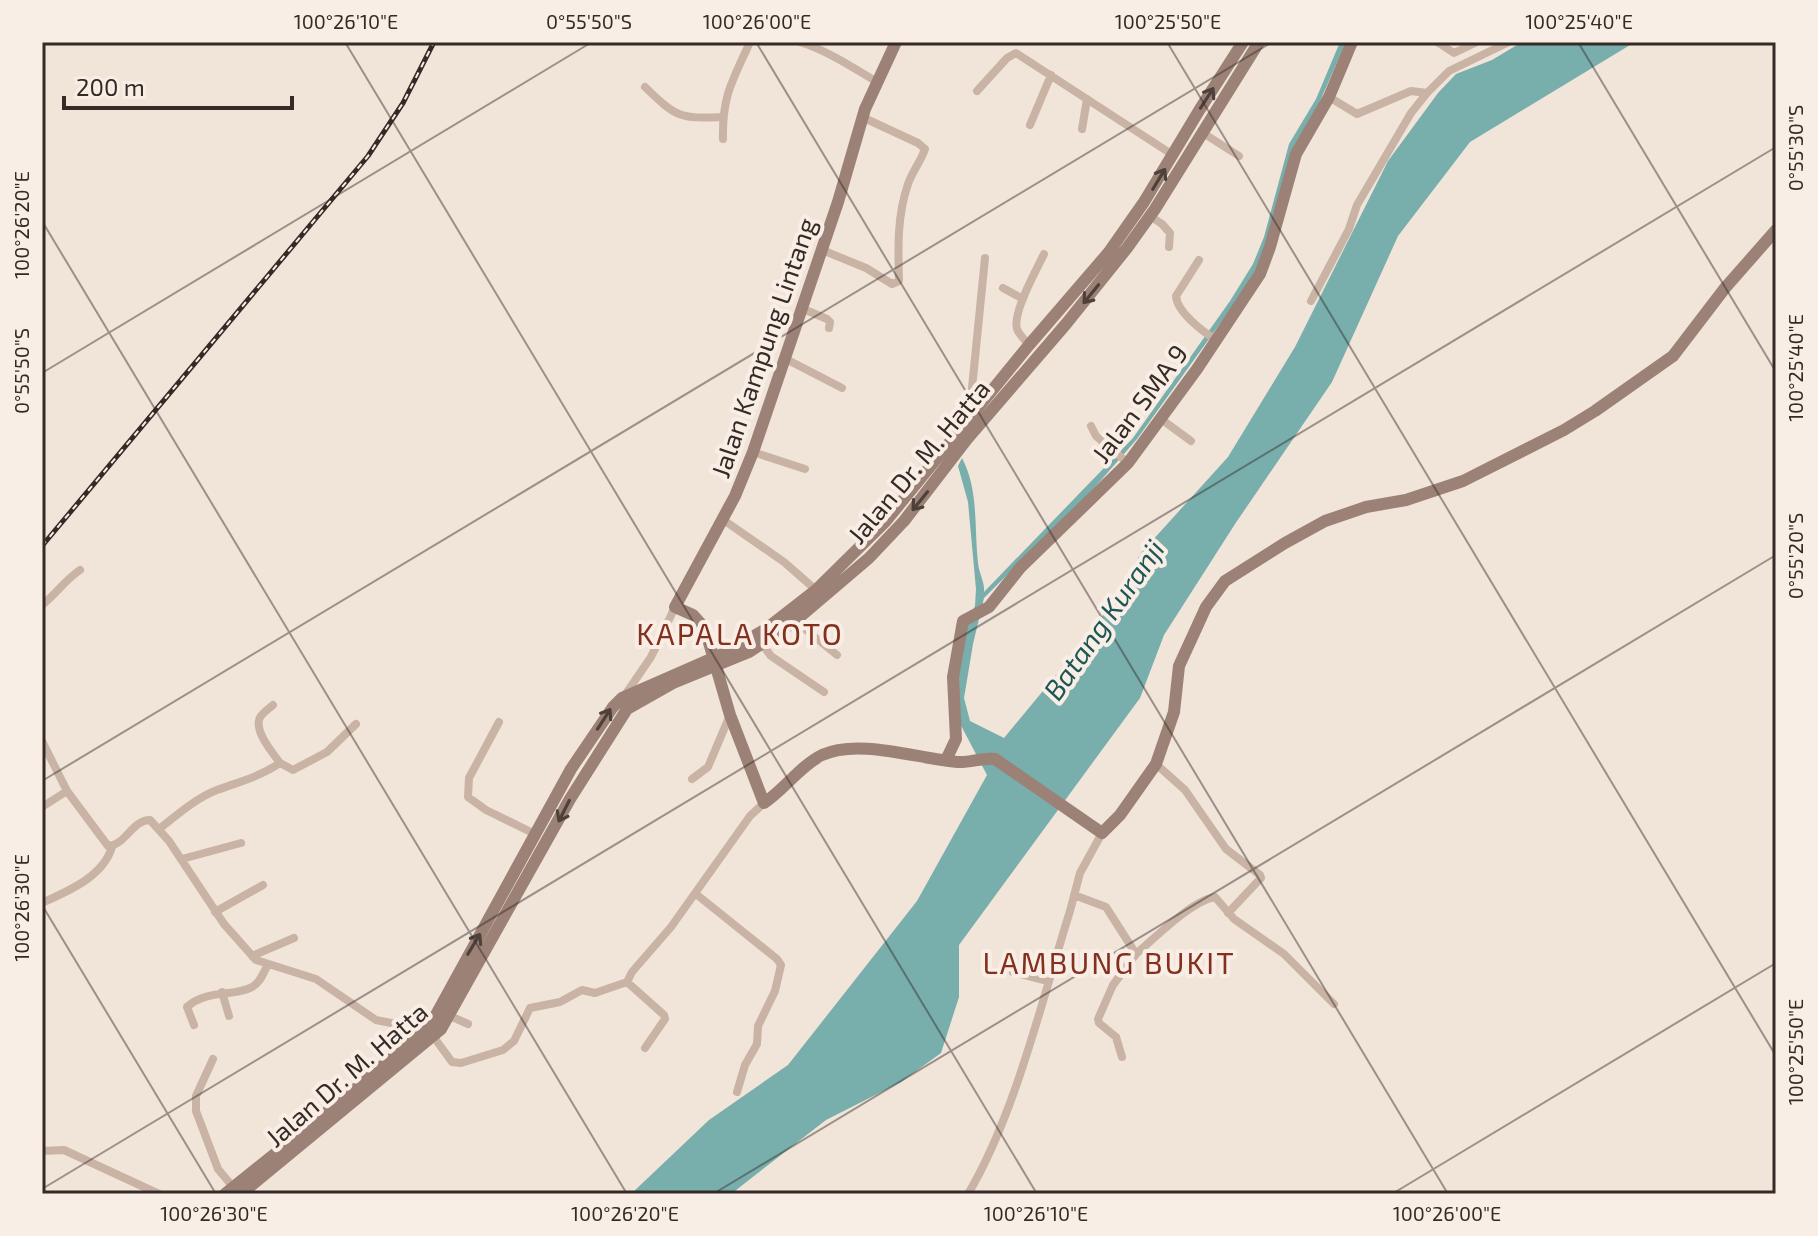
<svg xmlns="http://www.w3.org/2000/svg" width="1818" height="1236" font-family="'Exo 2',sans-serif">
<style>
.water{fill:#78aeac}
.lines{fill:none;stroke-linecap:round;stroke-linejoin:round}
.street{stroke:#c9b3a5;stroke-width:8}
.secondary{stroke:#9c8176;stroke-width:12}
.rail-casing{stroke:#342a26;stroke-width:5}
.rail{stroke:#f9eee5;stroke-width:2;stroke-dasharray:6;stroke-linecap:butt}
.oneway{stroke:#4e403a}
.ticks{fill:none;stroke:#342a26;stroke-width:2;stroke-opacity:0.45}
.labels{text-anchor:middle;stroke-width:8;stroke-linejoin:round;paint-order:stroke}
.street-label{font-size:26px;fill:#342a26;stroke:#f9eee5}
.water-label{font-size:28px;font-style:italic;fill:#1c5655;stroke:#f9eee5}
.quarter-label{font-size:30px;letter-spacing:2px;fill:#83301f;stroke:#f9eee5}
.neatline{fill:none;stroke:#342a26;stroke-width:3}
.ticks-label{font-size:20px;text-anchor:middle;fill:#342a26}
</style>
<rect width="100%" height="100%" fill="#f1e4d9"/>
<path class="water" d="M1340 42H1346L1320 101 1255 275 1137 439 1095 487 984 598 973 644 964 698 970 721 1004 738 1071 657 1112 603 1141 553 1228 457 1295 347 1388 161 1438 93 1456 74 1492 60 1522 42H1635L1470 142 1398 236 1332 382 1235 524 1164 635 1140 698 959 945V997L941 1053 901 1082 826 1120 731 1194H631L709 1120 788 1065 917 901 987 775 956 716 955 685 969 620 975 606 976 589 968 502 958 466 962 458C979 490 974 528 978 563 979 574 985 582 984 592L1133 438 1230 301 1253 264 1264 237 1289 144 1316 99Z"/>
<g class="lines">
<path class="street" d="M800 42C828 51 852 67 877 82
M1437 42 1454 53 1477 42
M645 87C676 117 679 119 723 117
M977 91 1007 58 1016 53 1173 155
M1329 97 1357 114 1411 91 1427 93
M1030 125 1051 75
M1082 129 1087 99
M1203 133 1239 156
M723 139C722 95 733 80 750 42
M1150 216 1162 224 1170 233 1169 247
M822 250 866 268 892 284 899 281C898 248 897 216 908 184 912 172 921 161 925 149L918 143 862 117
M1199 260 1176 296C1177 312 1202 331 1216 340
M1003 288 1023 299
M1311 301 1349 229 1357 205 1411 113 1427 93 1449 71 1509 42
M801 308 827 319 830 322 829 328
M1029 345C1026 341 1019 335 1017 329 1012 313 1037 269 1044 254
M784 358 842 388
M969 418 985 258
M1161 419 1191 441
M1091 426 1096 436 1128 463
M753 452 805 469
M722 519 784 562 816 590
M42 605C56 594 65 580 80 570
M795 621 837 655
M762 644 771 656 824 692
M625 695 651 657 675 607
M273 705C269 709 260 714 259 720 256 734 273 753 280 763
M499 722 469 778 468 797 486 810 535 834
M42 741 67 791 108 846C126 845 132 820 150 820L169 841 224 924 256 960 316 979 376 1020 401 1025 421 1033
M1156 764 1185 790 1226 849 1260 875 1261 878 1228 913
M692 779 708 767 730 715
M42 807 67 791
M159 829C177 815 196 798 217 790 239 782 261 776 280 763L293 770 327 752 356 724
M182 859 241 843
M696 894 777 959 781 965 775 991 758 1026 757 1044 745 1065 737 1092
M1074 895 1106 907 1136 954 1113 985 1098 1019 1099 1023 1116 1037 1122 1057
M42 903C68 891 103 877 112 847
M215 912 263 885
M1136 954C1155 938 1191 901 1215 897L1234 919 1284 954 1334 1004
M252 956 294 938
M1013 972 1047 981
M627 982 664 1015 665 1019 645 1048
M222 992 229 1016
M448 1015 468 1024
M194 1025 187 1007C206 989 235 997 252 987 260 983 263 974 267 966
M433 1036 452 1062 461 1063 503 1050 514 1041 530 1008 560 1002 582 990 595 993 627 982 632 972 671 927 750 816 764 803
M213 1059 196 1096V1111L218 1169 233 1187
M42 1151 64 1150 159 1194
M968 1194C1015 1115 1042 1000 1070 911L1080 873 1102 833"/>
<path class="secondary" d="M896 42 865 109 838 202 753 452 735 496 675 607 693 615 701 624 708 639 730 715 764 803C785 789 800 766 822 755 859 738 918 759 958 762 970 763 983 757 995 759L1102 833 1120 815 1156 764 1174 712 1179 666 1206 607 1225 581 1285 543 1325 521 1366 507 1406 500 1463 481 1564 430 1595 411 1673 356 1725 288 1776 230
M946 760 956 739 953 677 963 621 989 607 1020 568 1128 463 1197 369 1260 274 1270 247 1296 154 1329 97 1352 42
M225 1194 358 1087 431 1024 571 769 613 707 622 698 727 652 766 629 816 590 885 522 1029 345 1109 252 1144 202 1200 109 1243 42
M241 1194 441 1029 570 799 627 709 673 683 749 652 795 621 869 558 904 521 967 439 1066 324 1127 248 1155 209 1259 42"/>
<defs>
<path id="rail" d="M42 546 368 156 403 103 434 42"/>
</defs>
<use href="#rail" class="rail-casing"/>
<use href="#rail" class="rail"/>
</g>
<defs><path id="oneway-shaft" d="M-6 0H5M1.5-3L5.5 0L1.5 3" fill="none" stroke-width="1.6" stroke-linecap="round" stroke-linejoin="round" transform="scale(2)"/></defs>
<g class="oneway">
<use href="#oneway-shaft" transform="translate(1207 98) rotate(-57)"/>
<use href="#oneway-shaft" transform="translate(1159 179) rotate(-59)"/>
<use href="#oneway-shaft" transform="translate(1091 294) rotate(129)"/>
<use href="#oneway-shaft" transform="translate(920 501) rotate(129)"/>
<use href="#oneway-shaft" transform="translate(604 719) rotate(-57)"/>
<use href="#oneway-shaft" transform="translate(564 811) rotate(117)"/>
<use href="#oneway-shaft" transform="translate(474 944) rotate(-59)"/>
</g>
<path class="ticks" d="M345 42 1037 1194M756 42 1448 1194M1167 42 1776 1056M1578 42 1776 372M42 221 627 1194M42 373 592 42M42 781 1272 42M42 905 216 1194M42 1189 1776 147M713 1194 1776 555M1392 1194 1776 963"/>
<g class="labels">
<g class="street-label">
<text transform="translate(764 348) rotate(-71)" y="9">Jalan Kampung Lintang</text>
<text transform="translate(1140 404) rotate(-53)" y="9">Jalan SMA 9</text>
<text transform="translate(919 462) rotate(-50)" y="9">Jalan Dr. M. Hatta</text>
<text transform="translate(347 1075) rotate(-41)" y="9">Jalan Dr. M. Hatta</text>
</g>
<g class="water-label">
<text transform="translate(1104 620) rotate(-55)" y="10">Batang Kuranji</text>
</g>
<g class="quarter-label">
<text x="740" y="645">KAPALA KOTO</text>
<text x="1109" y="974">LAMBUNG BUKIT</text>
</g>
</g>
<rect width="1818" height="1236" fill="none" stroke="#f9eee5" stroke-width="88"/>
<path d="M64 96v12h228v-12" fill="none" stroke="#342a26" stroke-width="4"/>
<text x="76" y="96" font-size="24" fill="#342a26" stroke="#f9eee5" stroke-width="6" paint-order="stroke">200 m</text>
<rect x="44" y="44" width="1730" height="1148" class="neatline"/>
<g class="ticks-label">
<text x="346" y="29">100°26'10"E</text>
<text x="589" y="29">0°55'50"S</text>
<text x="757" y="29">100°26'00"E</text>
<text x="1168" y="29">100°25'50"E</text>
<text x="1579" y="29">100°25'40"E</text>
<text transform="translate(1796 148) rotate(-90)" y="7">0°55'30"S</text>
<text transform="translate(22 225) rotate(-90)" y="7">100°26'20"E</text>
<text transform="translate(1796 368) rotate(-90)" y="7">100°25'40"E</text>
<text transform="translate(22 371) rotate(-90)" y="7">0°55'50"S</text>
<text transform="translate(1796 556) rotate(-90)" y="7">0°55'20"S</text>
<text transform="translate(22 908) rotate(-90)" y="7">100°26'30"E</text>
<text transform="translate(1796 1052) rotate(-90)" y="7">100°25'50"E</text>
<text x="214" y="1221">100°26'30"E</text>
<text x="625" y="1221">100°26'20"E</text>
<text x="1036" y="1221">100°26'10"E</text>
<text x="1447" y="1221">100°26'00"E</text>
</g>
</svg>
